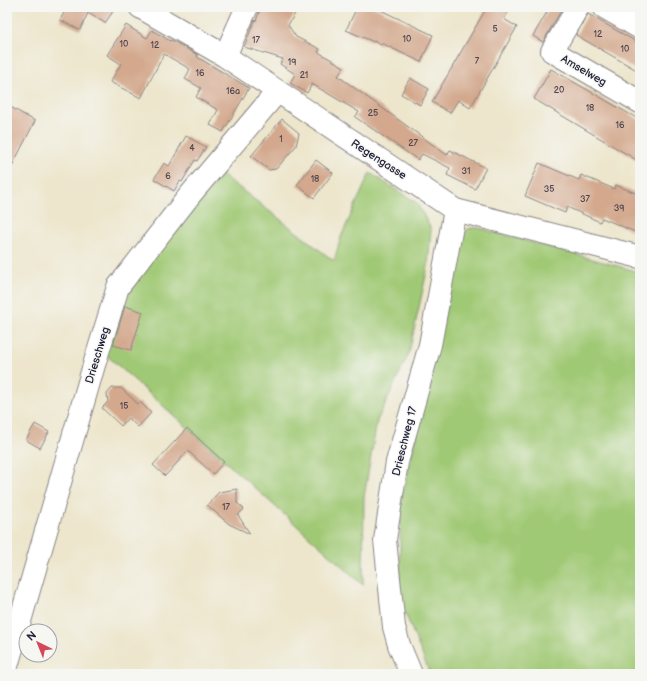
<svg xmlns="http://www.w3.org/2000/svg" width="647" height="681" font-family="'Balsamiq Sans',sans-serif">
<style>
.green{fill:#a0c975;stroke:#617658}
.building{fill:#d3a88d}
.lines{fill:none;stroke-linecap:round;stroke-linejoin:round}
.minor-casing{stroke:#888484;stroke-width:24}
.minor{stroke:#fff;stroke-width:22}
.labels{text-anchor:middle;stroke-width:3;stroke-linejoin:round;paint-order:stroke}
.number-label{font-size:9px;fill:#4e4450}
.street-label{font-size:11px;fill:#22223b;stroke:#f6f6f2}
</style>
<rect width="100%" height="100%" fill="#f6f6f2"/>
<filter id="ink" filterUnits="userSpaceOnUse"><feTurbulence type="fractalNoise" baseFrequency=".025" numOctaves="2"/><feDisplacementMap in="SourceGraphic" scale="8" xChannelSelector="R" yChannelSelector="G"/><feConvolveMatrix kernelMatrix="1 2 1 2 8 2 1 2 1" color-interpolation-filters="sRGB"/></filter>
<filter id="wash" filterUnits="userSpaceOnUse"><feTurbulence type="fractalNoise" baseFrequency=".012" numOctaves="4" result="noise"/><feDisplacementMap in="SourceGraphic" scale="16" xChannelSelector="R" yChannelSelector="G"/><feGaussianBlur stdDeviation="0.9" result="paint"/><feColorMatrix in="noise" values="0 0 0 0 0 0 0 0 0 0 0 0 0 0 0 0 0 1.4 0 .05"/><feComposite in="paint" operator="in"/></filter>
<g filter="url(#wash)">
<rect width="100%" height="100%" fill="#ede6cc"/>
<path class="green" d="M220 173 334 261 341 237 370 173 417 203 431 229 428 266 409 353 377 421 364 497 363 585 103 352 121 292Z
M470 228H479L640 272V674H430L399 598 401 501 463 232Z"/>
<g id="blocks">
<path class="building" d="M67 7H116L105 23 88 13 80 30 60 20Z
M261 7H299L288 25 296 37 320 49 318 52 344 67 338 76 447 155 450 150 486 168 475 189 447 175 450 168 422 154 418 160 355 117 359 112 312 84 307 93 290 83 295 74 280 64 283 59 244 47 255 20 256 21Z
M357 7H374L433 35 421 62 381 43V45L374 41V42L346 30Z
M487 7H511L504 19 517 27 470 108 458 100 450 113 432 102Z
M550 7H563L543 42 533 36Z
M588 14 640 44V72L576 35Z
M126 25 147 38 152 30 170 41 171 40 198 55 197 57 249 88 223 132 210 125 218 110 196 97 201 88 185 79 190 69 164 54 141 98 110 82 121 64 107 55Z
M551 69 640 120V162L534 99Z
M410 78 429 89 420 105 401 94Z
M7 105 35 121 7 176Z
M282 119 299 133 296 146 276 169 269 170 251 156Z
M186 136 206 147 197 161 195 160 182 182 180 181 174 191 154 179 164 163 169 166Z
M316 160 333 173 314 198 297 185Z
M539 163 579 180 581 175 614 189 616 185 640 195V234L602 218 600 222 567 207 565 213 525 196Z
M125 306 143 312 131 350 113 345Z
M112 388H121L138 404 140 402 151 413 138 427 128 418 121 426 102 408 108 402 107 394Z
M35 424 49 432 40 448 26 440Z
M187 428 224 462 213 474 188 451 165 476 153 465Z
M237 489V503L244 509 238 515 250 534 229 524 207 505 219 492Z"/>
</g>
</g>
<g filter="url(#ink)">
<use href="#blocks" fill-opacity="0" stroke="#888484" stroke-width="1"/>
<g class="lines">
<defs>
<path id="minor" d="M140 7 225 56 455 210 640 257
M578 7 552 51 640 102
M604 7 640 28
M225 56 247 7
M7 666 94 365 118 287 190 195 277 92
M411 674 399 645 394 627 385 540 397 462 430 345 455 210"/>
</defs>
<use href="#minor" class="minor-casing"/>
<use href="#minor" class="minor"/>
</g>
</g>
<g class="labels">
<g class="number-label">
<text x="495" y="32">5</text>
<text x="598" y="37">12</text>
<text x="407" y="42">10</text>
<text x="256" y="43">17</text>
<text x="124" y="47">10</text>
<text x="155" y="48">12</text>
<text x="625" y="52">10</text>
<text x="477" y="64">7</text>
<text x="292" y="65">19</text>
<text x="200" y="76">16</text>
<text x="304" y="78">21</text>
<text x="559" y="93">20</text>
<text x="233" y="94">16a</text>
<text x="590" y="111">18</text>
<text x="373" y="116">25</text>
<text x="620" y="128">16</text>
<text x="281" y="142">1</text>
<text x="413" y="146">27</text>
<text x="192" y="151">4</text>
<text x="466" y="174">31</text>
<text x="168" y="179">6</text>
<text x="315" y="182">18</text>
<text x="549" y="192">35</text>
<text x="585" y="202">37</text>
<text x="619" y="211">39</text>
<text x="124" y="409">15</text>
<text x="226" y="510">17</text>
</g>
<g class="street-label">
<text transform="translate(584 70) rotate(30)" y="4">Amselweg</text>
<text transform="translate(379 159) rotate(33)" y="4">Regengasse</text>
<text transform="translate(97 355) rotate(-73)" y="4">Drieschweg</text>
<text transform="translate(404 441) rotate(-76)" y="4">Drieschweg 17</text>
</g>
</g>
<rect width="647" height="681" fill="none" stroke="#f6f6f2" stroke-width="24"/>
<g transform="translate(38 643) rotate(317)"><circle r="19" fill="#f6f6f2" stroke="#a1a1a9"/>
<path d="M0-3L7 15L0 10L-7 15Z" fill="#d1495b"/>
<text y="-6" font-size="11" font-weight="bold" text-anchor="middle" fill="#22223b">N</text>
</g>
</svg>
